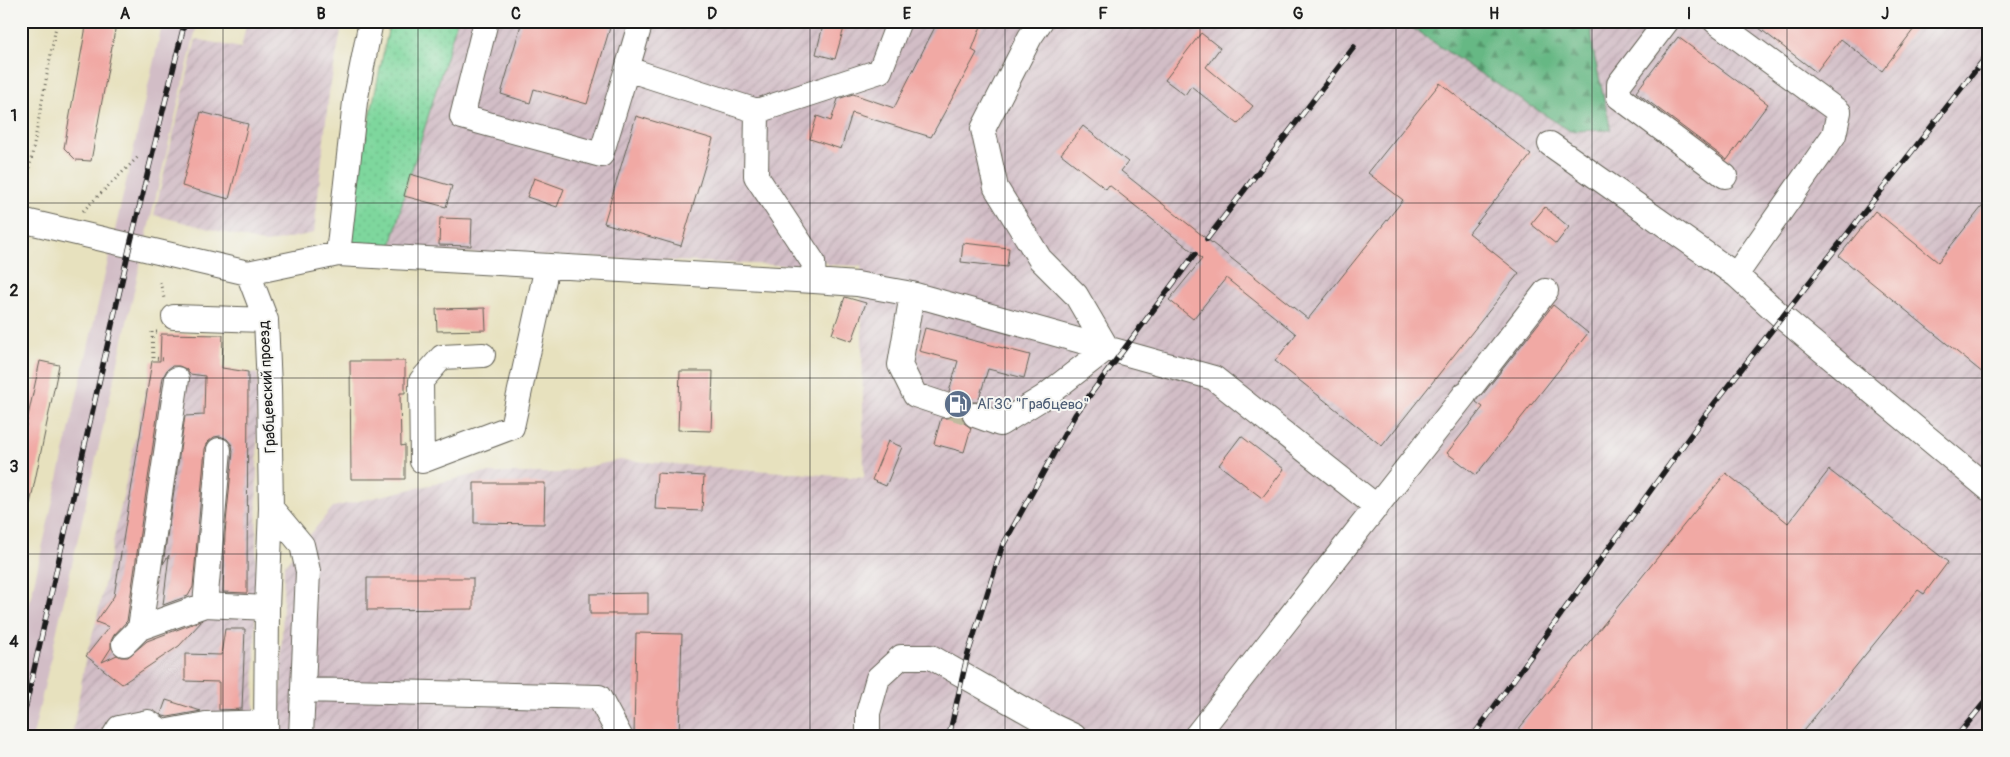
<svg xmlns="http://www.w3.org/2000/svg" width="2010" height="757" font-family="Pangolin,sans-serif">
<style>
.industrial{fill:url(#industrial-furrows)}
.railway{fill:#d2bdc6}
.grass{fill:url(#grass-dots);stroke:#4d7a5c}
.forest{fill:url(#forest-firs);stroke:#416a50}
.building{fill:#f1a9a4}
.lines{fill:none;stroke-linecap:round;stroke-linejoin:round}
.minor-tunnel{stroke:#beba9e;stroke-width:24;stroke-dasharray:24 12;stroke-linecap:butt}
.minor-casing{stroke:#636155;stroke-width:26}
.path{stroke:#636155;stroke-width:3;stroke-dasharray:1 4;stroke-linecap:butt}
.minor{stroke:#fff;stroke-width:24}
.rail-casing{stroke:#1c1c1c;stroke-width:5.5}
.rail{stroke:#f6f6f2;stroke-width:4;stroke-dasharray:11;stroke-linecap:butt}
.grid{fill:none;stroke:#1c1c1c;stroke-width:1;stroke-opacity:0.55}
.labels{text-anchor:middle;stroke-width:4;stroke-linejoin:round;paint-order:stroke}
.street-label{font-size:15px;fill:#1c1c1c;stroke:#f6f6f2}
.service-label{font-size:15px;fill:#4e5e75;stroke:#f6f6f2;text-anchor:start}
.neatline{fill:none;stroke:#1c1c1c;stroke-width:2}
.grid-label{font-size:16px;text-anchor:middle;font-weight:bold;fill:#1c1c1c}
</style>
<defs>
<pattern id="industrial-furrows" width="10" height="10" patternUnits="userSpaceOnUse" patternTransform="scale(1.25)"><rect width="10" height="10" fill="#d2bdc6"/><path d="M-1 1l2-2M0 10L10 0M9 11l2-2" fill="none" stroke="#b4a2aa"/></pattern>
<pattern id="grass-dots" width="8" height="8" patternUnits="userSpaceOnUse" patternTransform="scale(1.25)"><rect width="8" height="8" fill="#7ed79d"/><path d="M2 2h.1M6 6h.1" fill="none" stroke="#6cb887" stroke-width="1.8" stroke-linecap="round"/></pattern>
<pattern id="forest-firs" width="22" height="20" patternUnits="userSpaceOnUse" patternTransform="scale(1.25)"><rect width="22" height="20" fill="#66b884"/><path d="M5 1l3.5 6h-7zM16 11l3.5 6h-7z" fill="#53956b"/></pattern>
</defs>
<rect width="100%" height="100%" fill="#f6f6f2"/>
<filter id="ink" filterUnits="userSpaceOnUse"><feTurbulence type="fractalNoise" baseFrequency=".02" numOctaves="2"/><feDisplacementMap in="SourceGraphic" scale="10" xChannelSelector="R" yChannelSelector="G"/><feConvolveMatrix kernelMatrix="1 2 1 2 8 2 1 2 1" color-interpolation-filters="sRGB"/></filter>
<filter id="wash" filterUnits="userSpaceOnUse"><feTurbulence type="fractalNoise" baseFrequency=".0096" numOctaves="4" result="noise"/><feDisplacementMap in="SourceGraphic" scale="20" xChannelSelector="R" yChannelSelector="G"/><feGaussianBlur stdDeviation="1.12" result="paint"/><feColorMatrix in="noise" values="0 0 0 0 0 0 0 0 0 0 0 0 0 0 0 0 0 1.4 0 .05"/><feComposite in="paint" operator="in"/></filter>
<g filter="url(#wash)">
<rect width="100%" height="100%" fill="#e7e1be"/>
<path class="industrial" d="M247 21H343L329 93 314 233 266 243 154 215 196 39 241 48Z
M390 21H1989V736H279L284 566 333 507 482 473H558L620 460 864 478 861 266 828 265 826 262H806L802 266 390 250Z
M152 361H182L258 374 254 736H72L86 656 96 622Z"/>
<path class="railway" d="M163 21H198L150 221 33 736H21V640Z"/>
<path class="grass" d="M390 21H457L404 196 390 250 349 242 357 179Z"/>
<path class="forest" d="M1402 21H1591L1593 50 1611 130 1570 131 1470 67Z"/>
<g id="blocks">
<path class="building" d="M87 21H107L115 30 91 161 76 160 64 148Z
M522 21H612L587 104 534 89 530 103 501 94Z
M824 21H846L835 59 816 54Z
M938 21H983L972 50 977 53 931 137 852 113 841 149 810 139 817 116 831 121 838 99 853 94 894 108Z
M1750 21H1920L1882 71 1841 39 1816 72Z
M1201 33 1220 48 1206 67 1253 106 1238 124 1191 86 1185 95 1165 80Z
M1678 37 1768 104 1727 160 1636 92Z
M1440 83 1531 155 1469 233 1519 273 1382 446 1275 361 1296 334 1226 278 1193 319 1169 300 1202 259 1109 185 1106 189 1061 154 1083 126 1128 162 1121 171 1308 319 1403 200 1368 173Z
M201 112 248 124 229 199 182 186Z
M636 116 713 139 681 246 604 223Z
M410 174 452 186 446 207 404 196Z
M534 178 564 189 557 207 527 197Z
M1989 198V378L1839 256 1875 211 1938 262Z
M1545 207 1569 227 1556 244 1531 224Z
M440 218 472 219 471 246 439 245Z
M963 243 1009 248 1007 267 961 262Z
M845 297 866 303 852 341 832 334Z
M1553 305 1588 333 1476 475 1447 453 1483 407 1476 402 1478 398 1483 394Z
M485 308 486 330 437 331 436 309Z
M925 328 1030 355 1024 378 988 369 978 402H972L967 404 962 411V418L964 423 971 428 964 452 934 444 941 418H948L954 416 958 409V402L956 396 949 392 958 361 919 351Z
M161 334 223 335 222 368 248 372 247 593 223 592 225 533 233 451 232 445 227 439 220 436 214 437 208 442 205 449 193 587 188 596 163 605 169 555 163 564 185 416 204 415 205 376 190 374 186 369 179 366H172L167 370 163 377 127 621 114 635 111 641V648L102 662 117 655 121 657H128L147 641 203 620 179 646 122 684 86 656 109 627 96 622 114 596 152 361H160Z
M40 361 59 365 29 509 21 508V448Z
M350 361H405V393H400L401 446 405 445V479H351Z
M680 371H713L711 431 678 430Z
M1241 436 1284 469 1262 498 1219 465Z
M888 441 902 447 886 486 872 480Z
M1829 470 1948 562 1924 594 1918 590 1799 736H1513L1726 473 1788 523Z
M657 473 704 476 702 511 655 509Z
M474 483H545L544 524 474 523Z
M367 578H473V609L367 610Z
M648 593V614H590V594Z
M225 629H245L242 709 219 710V682L185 681V654L221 655Z
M636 633 682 634 679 736H634Z
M166 700 201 711 168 717 163 716 161 714Z"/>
</g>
</g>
<g filter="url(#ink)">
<use href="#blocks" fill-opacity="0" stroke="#636155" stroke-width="1"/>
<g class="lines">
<path class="minor-tunnel" d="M945 405 975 415"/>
<defs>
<path id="minor" d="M486 21 462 117 601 155 627 69
M641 21 627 69 757 111
M1667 21 1619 84V97L1725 176
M1715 21 1839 112 1834 135 1736 275
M1550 144 1736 275 1782 317 1989 489
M21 220 248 273 338 254 814 281 857 284 912 294 1214 378 1377 507
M338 254 355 102 371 21
M248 273 266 320 269 387 271 508 267 608 266 736
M814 281 813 262 756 176 757 111 880 71 899 21
M912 294 900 365 915 395 945 405
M174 317 266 320
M483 355 442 357 421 381 422 461 512 427 547 266
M1472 386 1546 291
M975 415 1000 424 1044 397 1107 348 1076 295 1040 259 996 188 983 129 1030 37 1041 21
M271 508 302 545 308 571 301 736
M205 605 267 608
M140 628 205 605 219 450
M124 644 140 628 177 379
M303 690 599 697 620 736
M206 724 266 722
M114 736 119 728 148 722 163 732 206 724 204 736
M868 736V713L878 678 901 657H931L1051 725 1074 736
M1196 736 1465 394"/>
</defs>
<use href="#minor" class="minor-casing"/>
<path class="path" d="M24 198 57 21
M83 211 139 156
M160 282 164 298
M157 332H152L153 358 166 359"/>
<use href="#minor" class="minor"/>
<defs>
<path id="rail" d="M1207 239 1354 47
M21 727 130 245 185 21
M949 736 967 657 1002 547 1075 415 1195 254
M1473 736 1703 418 1989 53
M1957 736 1989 697"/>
</defs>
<use href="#rail" class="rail-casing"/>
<use href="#rail" class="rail"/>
</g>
</g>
<path class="grid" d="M223 21V736M418 21V736M614 21V736M810 21V736M1005 21V736M1200 21V736M1396 21V736M1592 21V736M1787 21V736M21 203H1989M21 378H1989M21 554H1989"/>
<defs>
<symbol id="fuel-disc" viewBox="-11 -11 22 22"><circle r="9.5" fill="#5c6f8a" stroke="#f6f6f2"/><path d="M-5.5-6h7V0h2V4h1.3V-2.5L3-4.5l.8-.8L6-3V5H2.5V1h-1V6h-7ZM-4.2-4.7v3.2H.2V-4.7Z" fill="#fff"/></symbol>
</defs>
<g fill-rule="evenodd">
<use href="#fuel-disc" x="942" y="388" width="32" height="32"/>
</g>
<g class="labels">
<g class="street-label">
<text transform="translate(267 387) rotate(-93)" y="5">Грабцевский проезд</text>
</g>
<g class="service-label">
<text x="977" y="409">АГЗС "Грабцево"</text>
</g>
</g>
<rect width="2010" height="757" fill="none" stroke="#f6f6f2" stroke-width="55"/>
<rect x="28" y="28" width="1954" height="702" class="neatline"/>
<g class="grid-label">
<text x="125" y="19">A</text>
<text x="321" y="19">B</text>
<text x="516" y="19">C</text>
<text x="712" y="19">D</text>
<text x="907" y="19">E</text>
<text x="1103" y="19">F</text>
<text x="1298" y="19">G</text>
<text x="1494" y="19">H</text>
<text x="1689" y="19">I</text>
<text x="1885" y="19">J</text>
<text x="14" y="121">1</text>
<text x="14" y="296">2</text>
<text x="14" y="472">3</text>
<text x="14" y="647">4</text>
</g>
</svg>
